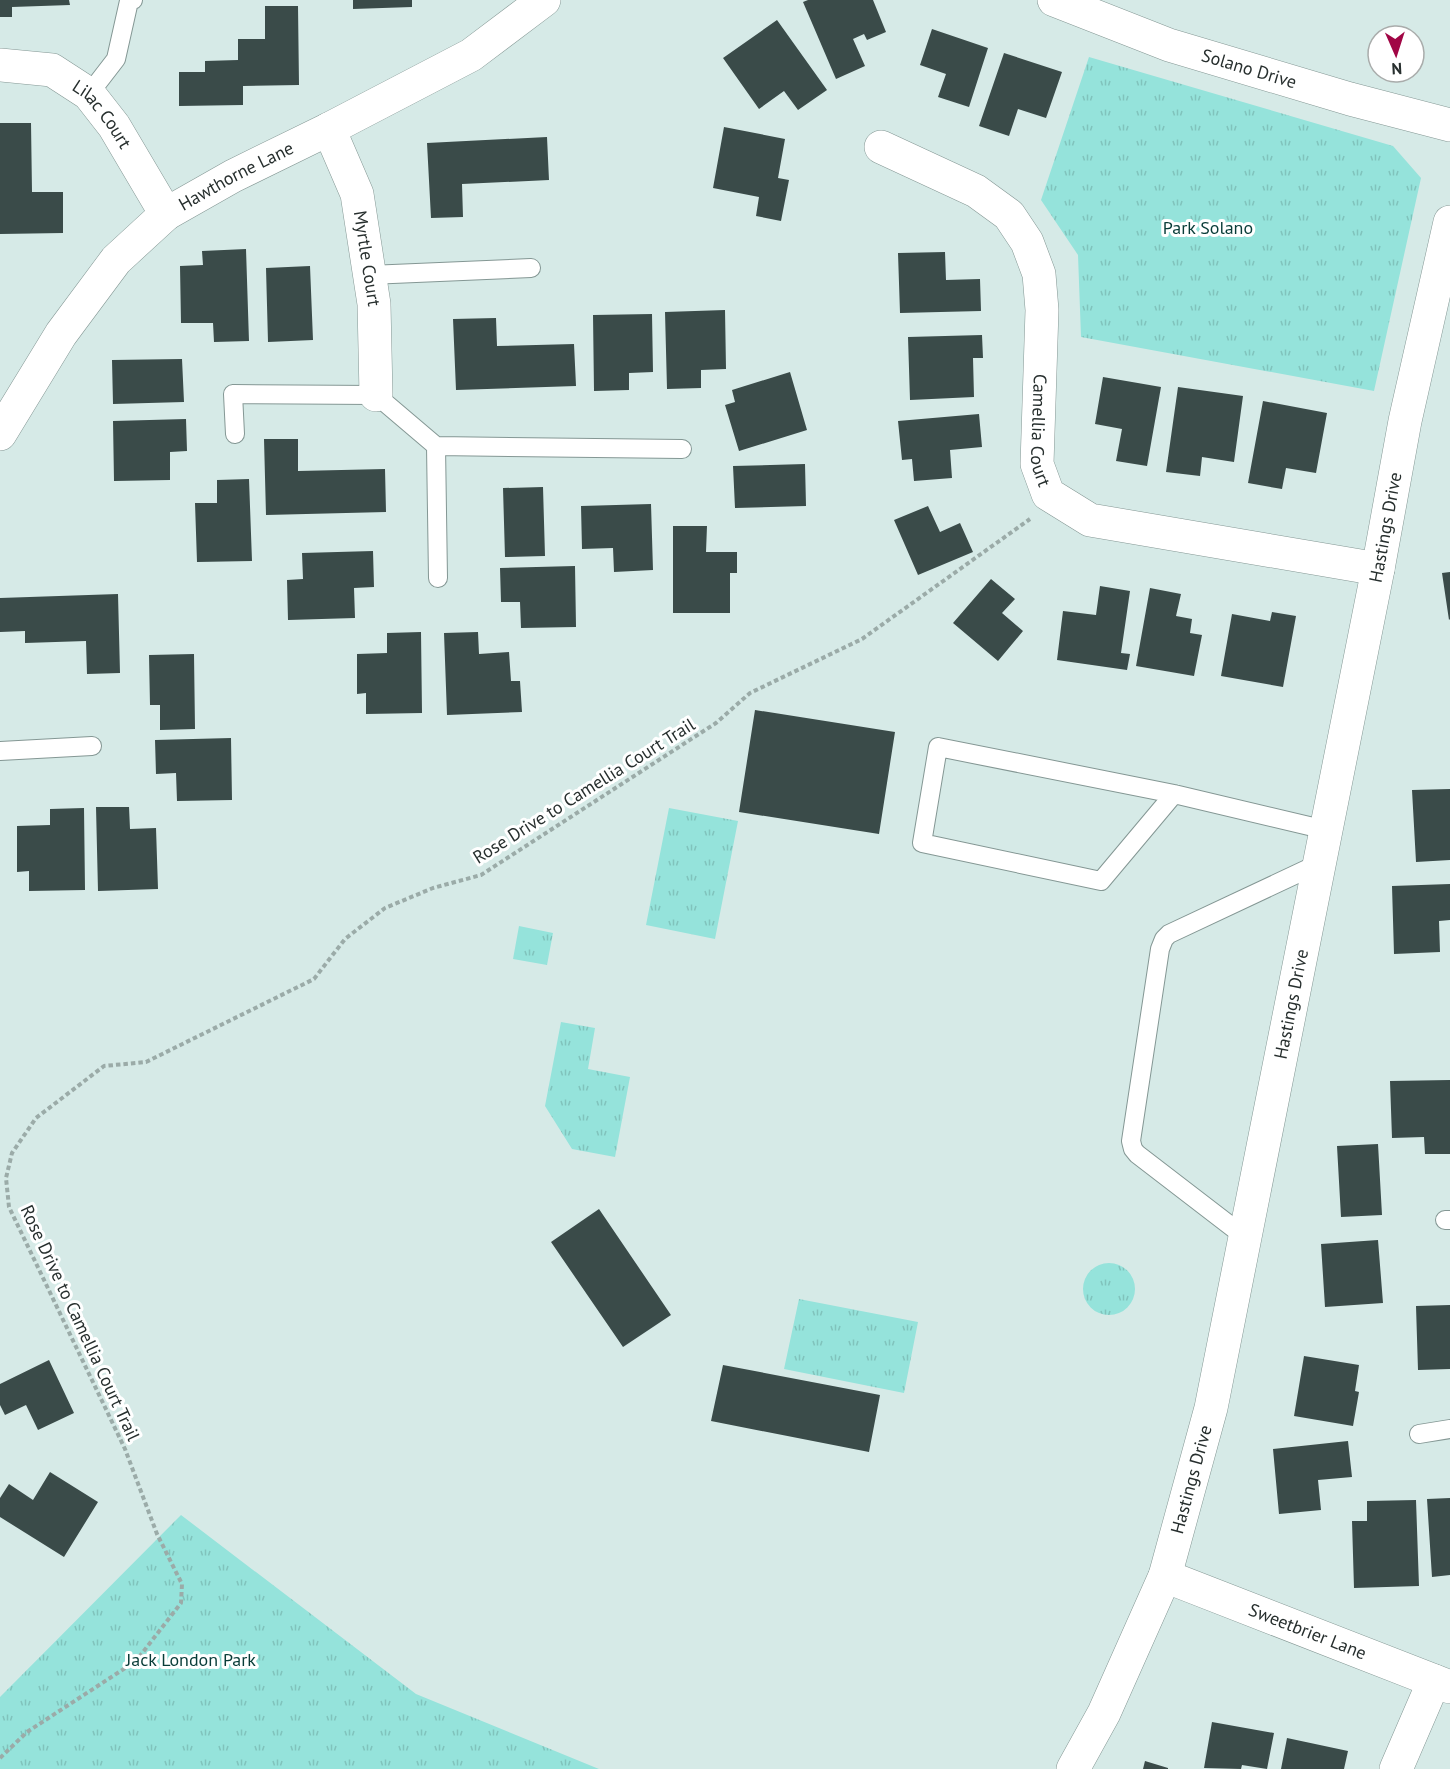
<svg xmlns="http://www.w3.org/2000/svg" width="1450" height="1769" font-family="'PT Sans',sans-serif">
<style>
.park{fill:url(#park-tufts)}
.building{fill:#3a4b49}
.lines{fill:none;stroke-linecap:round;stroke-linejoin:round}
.lane-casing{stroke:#849794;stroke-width:20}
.street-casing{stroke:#849794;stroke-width:34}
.secondary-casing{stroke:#849794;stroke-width:34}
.path{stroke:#9baba8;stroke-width:4;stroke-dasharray:4.5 3;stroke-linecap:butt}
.lane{stroke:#fff;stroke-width:18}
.street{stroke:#fff;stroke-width:33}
.secondary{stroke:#fff;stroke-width:33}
.labels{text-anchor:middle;stroke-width:6;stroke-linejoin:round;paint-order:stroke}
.street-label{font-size:18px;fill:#272f2e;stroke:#fff}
.park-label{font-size:18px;fill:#083c38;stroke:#fff}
</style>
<defs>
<pattern id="park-tufts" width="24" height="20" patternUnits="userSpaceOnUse" patternTransform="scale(1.5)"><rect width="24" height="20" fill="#95e3db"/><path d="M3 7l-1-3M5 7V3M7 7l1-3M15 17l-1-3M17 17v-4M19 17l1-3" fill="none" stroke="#80c3bc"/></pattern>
</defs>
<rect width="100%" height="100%" fill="#d6eae7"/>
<path class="park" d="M1089 57 1393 146 1421 178 1374 391 1081 337 1078 255 1041 200Z
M669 808 738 821 715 939 646 925Z
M519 926 553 933 547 965 513 959Z
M561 1022 595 1028 588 1069 630 1077 615 1157 572 1149 545 1106Z
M1083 1289a26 26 0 1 1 52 0a26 26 0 1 1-52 0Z
M799 1299 918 1322 904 1393 784 1369Z
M181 1515 416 1694 599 1769H0V1697Z"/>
<path class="building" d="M0 0H69L70 5 12 7V17H0Z
M353 0H412V7L353 9Z
M808 0H873L886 32 867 40 864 34 853 39 865 66 836 79 803 2Z
M265 6H298L299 85 243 86V105L179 106V72H205V61L238 60V39H265Z
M777 20 827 90 798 110 784 91 759 109 723 58Z
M932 29 988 48 969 107 938 97 946 74 920 65Z
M1004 53 1062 72 1046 118 1018 109 1009 136 979 126Z
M0 123H31L32 192H63V233L0 234Z
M724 127 785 139 778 178 789 180 781 221 756 216 759 197 713 188Z
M547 137 549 180 462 184 463 217 431 218 427 143Z
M246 249 249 341 214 342 213 323H181L180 266 203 265 202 251Z
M945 252 946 280 980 279 981 311 900 313 898 253Z
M310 266 313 340 268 342 266 268Z
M725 310 726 369 701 370V388L667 389 665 312Z
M652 314 653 372 629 373V390L594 391 593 315Z
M496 318 497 346 574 344 576 386 456 390 453 319Z
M982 335 983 358H973L974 397 910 400 908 337Z
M182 359 184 402 113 404 112 360Z
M790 372 807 430 739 451 725 405 735 402 732 390Z
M1103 377 1161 387 1147 466 1116 461 1122 429 1095 424Z
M1178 387 1243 396 1234 462 1202 457 1200 476 1166 472Z
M1263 401 1327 413 1316 473 1286 468 1282 489 1248 483Z
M979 414 982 447 950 450 952 478 914 481 912 459 902 460 898 421Z
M186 419 187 451 170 452V480L114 481 113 421Z
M264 439H298V471L385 469 386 512 266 515Z
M805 464 806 506 735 508 733 466Z
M249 479 252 561 197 562 195 503H217V480Z
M543 487 545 556 505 557 503 488Z
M651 504 653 570 614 572 613 548 582 549 581 506Z
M928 506 940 532 960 523 973 552 918 575 894 520Z
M673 526H707L706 552H737V573H730V613H673Z
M373 551 374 587 354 588 355 618 288 620 287 580 303 579 302 553Z
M575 566 576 627 521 628 520 602H501L500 568Z
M1450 572V619L1449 620 1442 573Z
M991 579 1015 599 1002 613 1023 631 998 661 953 623Z
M1100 586 1130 591 1121 653 1130 654 1127 670 1057 660 1063 611 1096 615Z
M1150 588 1181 594 1176 616 1192 619 1190 633 1202 635 1194 676 1136 666Z
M118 594 120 673 87 674 86 641 25 643V631L0 632V598Z
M1272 612 1296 616 1283 687 1221 676 1232 614 1270 621Z
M421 632 422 713 366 714V693L357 694V654L387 653V633Z
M478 632 479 654 509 652 511 681H520L522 712 447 715 444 633Z
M194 654 195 729 160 730V705H150L149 655Z
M755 710 895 732 879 834 739 812Z
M231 738 232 800 177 801 176 773 156 774 155 740Z
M1450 789V860L1416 862 1412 790Z
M96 807H129L130 829 156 828 158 889 98 891Z
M84 808 85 890 29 891V871L17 872V826L50 825V809Z
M1450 884V920L1439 921 1440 952 1394 954 1392 886Z
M1450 1080V1154H1425L1424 1137 1392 1138 1390 1081Z
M1378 1144 1382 1215 1341 1217 1337 1146Z
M599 1209 671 1315 623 1347 551 1242Z
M1378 1240 1383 1303 1325 1307 1321 1244Z
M1450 1305V1369L1418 1370 1416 1306Z
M1304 1356 1359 1365 1355 1391 1359 1392 1353 1426 1294 1416Z
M49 1360 74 1413 38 1430 26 1405 5 1415 0 1405V1384Z
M723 1365 880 1395 869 1452 711 1421Z
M1348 1441 1352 1477 1318 1480 1321 1510 1279 1514 1273 1449Z
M50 1472 98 1502 64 1557 0 1517V1498L9 1484 33 1500Z
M1450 1498V1575L1432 1577 1427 1499Z
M1416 1500 1419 1586 1354 1588 1352 1521H1367V1501Z
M1212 1722 1274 1733 1267 1769 1242 1765 1241 1769 1204 1768Z
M1287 1738 1348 1751 1344 1769H1281Z
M1145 1761 1168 1768V1769H1143Z"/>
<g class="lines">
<defs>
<path id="lane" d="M89 94 116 59 129 1 133 0
M369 275 531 268
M235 434 233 394 376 395 436 446 438 578
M436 446 682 449
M0 751 92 746
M1174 794 1101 881 922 843 938 747 1174 794 1326 830
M1445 1220H1450
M1245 1237 1137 1154 1133 1149 1131 1141 1160 949 1164 939 1169 934 1318 864
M1419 1434 1450 1429"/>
<g id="street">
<path id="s1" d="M1054 0 1169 45 1350 99 1450 125"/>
<path id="s2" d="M0 65 52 70 89 94 114 126 166 214"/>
<path id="s3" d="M329 129 357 194 374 304 376 395"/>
<path id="s4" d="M881 147 976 191 1009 215 1027 242 1039 274 1042 310 1037 464 1048 494 1090 520 1378 569"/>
<path id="s5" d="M0 434 61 334 116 260 166 214 233 176 329 129 471 55 544 0"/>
<path id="s6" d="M1165 1576 1450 1687"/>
<path d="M1396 1769 1434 1681"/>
</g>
<g id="secondary">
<path id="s7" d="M1073 1769 1104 1713 1165 1576 1211 1408 1378 569 1405 421 1450 222"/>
</g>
</defs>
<use href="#lane" class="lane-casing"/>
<use href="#street" class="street-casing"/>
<use href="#secondary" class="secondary-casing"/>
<path class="path" d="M0 1758 27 1732 136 1661 181 1603 182 1584 157 1534 125 1449 9 1207 6 1178 12 1153 36 1118 104 1066 146 1062 314 979 345 939 385 908 433 888 481 875 716 723 750 693 862 639 1030 519"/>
<use href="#lane" class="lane"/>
<use href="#street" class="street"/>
<use href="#secondary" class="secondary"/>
</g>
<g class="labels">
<g class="street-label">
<text dy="6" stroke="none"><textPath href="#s1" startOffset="207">Solano Drive</textPath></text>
<text dy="6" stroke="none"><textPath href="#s2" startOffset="120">Lilac Court</textPath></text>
<text dy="6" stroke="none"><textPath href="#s5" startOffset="357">Hawthorne Lane</textPath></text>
<text dy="6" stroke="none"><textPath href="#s3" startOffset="136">Myrtle Court</textPath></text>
<text dy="6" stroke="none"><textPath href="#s4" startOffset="369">Camellia Court</textPath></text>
<text dy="6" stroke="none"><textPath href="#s7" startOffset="1286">Hastings Drive</textPath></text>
<text transform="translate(584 791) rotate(-32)" y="6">Rose Drive to Camellia Court Trail</text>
<text dy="6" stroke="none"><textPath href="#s7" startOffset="800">Hastings Drive</textPath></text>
<text transform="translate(80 1323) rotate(65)" y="6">Rose Drive to Camellia Court Trail</text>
<text dy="6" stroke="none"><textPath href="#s7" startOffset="314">Hastings Drive</textPath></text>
<text dy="6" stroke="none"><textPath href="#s6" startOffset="153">Sweetbrier Lane</textPath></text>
</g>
<g class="park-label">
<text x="1208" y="234">Park Solano</text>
<text x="191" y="1666">Jack London Park</text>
</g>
</g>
<g transform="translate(1396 54) rotate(177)"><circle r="28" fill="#ffffff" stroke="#a9acab" stroke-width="1.5"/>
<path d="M0-4.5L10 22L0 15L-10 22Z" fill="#a10645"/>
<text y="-9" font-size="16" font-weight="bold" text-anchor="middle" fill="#272f2e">N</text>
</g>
</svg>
